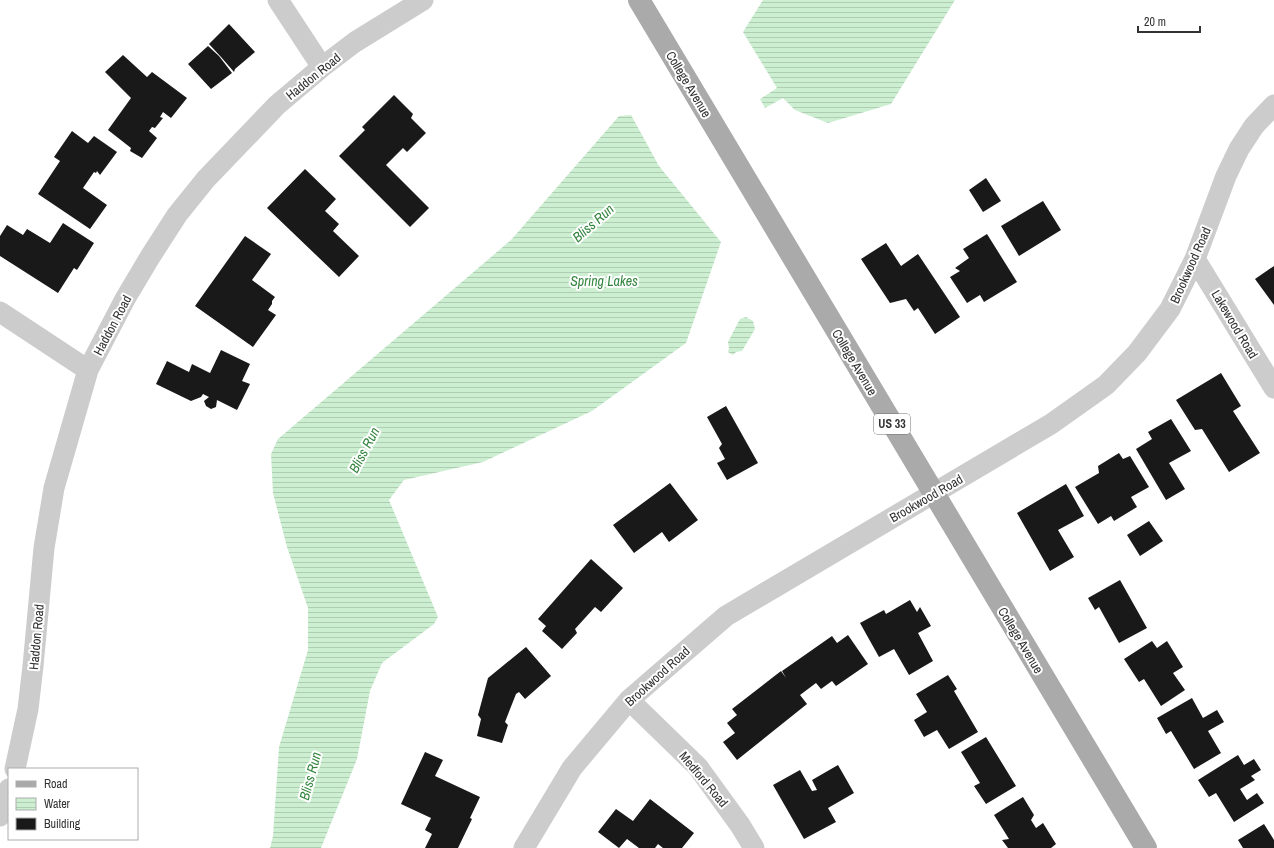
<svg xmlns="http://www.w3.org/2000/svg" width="1274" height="848" font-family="'Archivo Narrow',sans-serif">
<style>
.water{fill:url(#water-rules)}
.building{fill:#191919}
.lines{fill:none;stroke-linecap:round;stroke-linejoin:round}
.minor{stroke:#ccc;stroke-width:21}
.major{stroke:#aaa;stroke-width:22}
.labels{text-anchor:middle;stroke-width:4;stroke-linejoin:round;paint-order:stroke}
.shield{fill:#fff;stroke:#707070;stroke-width:1}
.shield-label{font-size:12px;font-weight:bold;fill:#323232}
.street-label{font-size:13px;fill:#323232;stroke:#fff}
.water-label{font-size:14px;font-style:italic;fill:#34853f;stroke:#fff}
</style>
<defs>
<pattern id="water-rules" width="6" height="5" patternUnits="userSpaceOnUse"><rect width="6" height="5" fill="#ccefd1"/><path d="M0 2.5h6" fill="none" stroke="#b0cdb4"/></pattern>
</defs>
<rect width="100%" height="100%" fill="#fff"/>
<path class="water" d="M763 0H955L891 104 828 123 795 110 783 98 765 108 760 99 777 88 743 32Z
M631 115 659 166 721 242 686 343 592 411 483 462 404 480 389 500 438 617 434 624 382 663 370 691 357 759 321 848H270L273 836 279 747 308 650V608L287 547 273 493 271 454 278 439 511 240 619 116Z
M746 317 753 321 755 329 742 351 736 352 733 355 728 352 729 348 728 342 740 319Z"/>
<path class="building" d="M229 24 255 52 235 69 234 72 221 57 209 44Z
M208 46 219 56 232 73 211 89 188 64Z
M123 55 147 77 152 72 187 98 171 118 163 112 160 117 163 118 155 128 152 127 149 131 157 138 142 158 130 151 131 148 108 130 131 98 105 72Z
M394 95 413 114 411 118 426 133 407 152 403 148 386 165 429 208 410 227 339 156 365 130 362 127Z
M72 131 88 143 94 136 117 152 100 175 97 171 96 173 94 172 83 188 107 205 90 229 38 194 60 161 54 157Z
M305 169 336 199 325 211 339 224 333 231 359 256 339 277 267 208Z
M986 178 1001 201 983 212 969 190Z
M1043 201 1061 230 1019 256 1001 226Z
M63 223 94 243 77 270 74 268 58 293 0 256V236L7 225 23 235 27 229 50 243Z
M987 234 1017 282 984 302 980 295 967 303 950 277 960 271 955 268 969 258 963 249Z
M245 236 271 254 252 280 275 297 272 301V304L268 310 276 315 253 347 195 306Z
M886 243 901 266 918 254 960 317 935 334 918 308 914 311 906 299 890 303 861 259Z
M1274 266V305L1255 279Z
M221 350 250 364 242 381 250 384 237 410 217 400 216 407 211 409 206 406 204 401 209 397 203 394 201 397 191 401 156 384 167 361 189 372 192 364 210 373Z
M1221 373 1241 406 1233 411 1260 453 1229 472 1202 429 1195 430 1176 400Z
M726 406 758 463 727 480 717 463 725 459 719 448 722 444 707 417Z
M1171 419 1191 451 1169 463 1185 489 1166 500 1136 449 1152 439 1148 432Z
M1119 453 1123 459 1130 456 1149 487 1131 497 1137 507 1114 521 1111 516 1098 524 1075 487 1099 473 1098 466Z
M670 483 698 520 669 542 662 532 634 553 613 525Z
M1066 484 1084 516 1058 530 1074 557 1050 571 1017 513Z
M1149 521 1163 541 1140 556 1127 535Z
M591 559 623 588 601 612 595 607 575 629 577 633 562 649 542 631 546 626 538 619Z
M1120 580 1147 628 1119 643 1099 607 1095 610 1088 598Z
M910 600 917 612 920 607 931 626 918 633 933 661 909 675 894 649 879 657 860 623 884 610 886 614Z
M848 635 868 664 836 686 832 681 821 689 816 683 800 695 807 704 737 760 723 742 735 733 727 723 737 715 732 709 781 671 786 678 782 671 832 636 837 643Z
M1152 641 1157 648 1167 641 1183 667 1173 673 1185 690 1161 706 1144 679 1139 682 1124 659Z
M526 647 551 676 525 699 519 692 516 694 505 722 508 725 502 743 477 736 481 719 478 715 488 678Z
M948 675 957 689 954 691 978 732 949 749 937 730 924 737 914 720 927 712 916 694Z
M1192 698 1203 718 1217 710 1224 722 1208 731 1221 753 1194 769 1171 731 1166 734 1157 718Z
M986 737 1016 786 986 804 974 786 980 783 961 752Z
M425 752 443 760 435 776 480 797 470 818 472 819 458 848H425L432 834 425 830 431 818 401 804Z
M1238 755 1244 765 1254 759 1261 770 1251 776 1255 780 1240 789 1247 800 1257 793 1264 803 1234 822 1216 793 1209 797 1198 780Z
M838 765 854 793 828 808 836 822 804 839 773 785 800 770 812 791 817 790 812 780Z
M1023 797 1034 815 1031 820 1036 828 1043 823 1056 844 1051 848H1008L1002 840 1009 839 994 815Z
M650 799 694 833 682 848H663L658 844 655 848H639L627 839 619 848 598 832 616 809 633 821Z
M1264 824 1274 840V848H1243L1238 840Z"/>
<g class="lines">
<path class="minor" d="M278 0 322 67
M1195 259 1274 388
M0 312 88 370
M629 700 698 767 740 825 754 848
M15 769 28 709 33 666 44 548 54 488 88 370 125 299 150 257 177 215 206 179 277 105 322 67 355 42 423 0
M0 816 9 789
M524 848 572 768 629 700 726 616 1051 424 1106 385 1137 353 1170 309 1195 259 1226 176 1239 149 1254 126 1274 105"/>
<path class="major" d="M639 0 1146 848"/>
</g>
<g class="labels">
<rect class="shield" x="874" y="414" width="36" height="20" rx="3"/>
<g class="shield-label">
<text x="892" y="428">US 33</text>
</g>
<g class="street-label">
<text transform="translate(313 76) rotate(-39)" y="5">Haddon Road</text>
<text transform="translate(689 84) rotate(59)" y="5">College Avenue</text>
<text transform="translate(1190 265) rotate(-66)" y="5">Brookwood Road</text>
<text transform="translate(1235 324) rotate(59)" y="5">Lakewood Road</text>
<text transform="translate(112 325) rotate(-62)" y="5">Haddon Road</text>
<text transform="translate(855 362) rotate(59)" y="5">College Avenue</text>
<text transform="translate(926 498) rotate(-30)" y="5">Brookwood Road</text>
<text transform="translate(36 637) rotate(-85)" y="5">Haddon Road</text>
<text transform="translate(1021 640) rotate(59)" y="5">College Avenue</text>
<text transform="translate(657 676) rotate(-42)" y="5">Brookwood Road</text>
<text transform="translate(704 779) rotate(50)" y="5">Medford Road</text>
</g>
<g class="water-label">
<text transform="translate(593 223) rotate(-41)" y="5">Bliss Run</text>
<text x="604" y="286">Spring Lakes</text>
<text transform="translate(364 450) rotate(-62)" y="5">Bliss Run</text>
<text transform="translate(310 776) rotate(-75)" y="5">Bliss Run</text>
</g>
</g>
<rect x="8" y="768" width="130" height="72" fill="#ffffff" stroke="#adadad"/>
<rect x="16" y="781" width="20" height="6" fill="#aaaaaa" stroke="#adadad"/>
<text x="44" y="788" font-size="12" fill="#323232">Road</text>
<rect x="16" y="798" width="20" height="12" fill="url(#water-rules)" stroke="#adadad"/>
<text x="44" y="808" font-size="12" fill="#323232">Water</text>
<rect x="16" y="818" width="20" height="12" fill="#191919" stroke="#adadad"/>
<text x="44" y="828" font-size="12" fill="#323232">Building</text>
<path d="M1138 26v6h62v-6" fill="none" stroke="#323232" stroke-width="2"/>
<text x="1144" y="26" font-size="12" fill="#323232" stroke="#ffffff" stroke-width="3" paint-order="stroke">20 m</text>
</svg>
